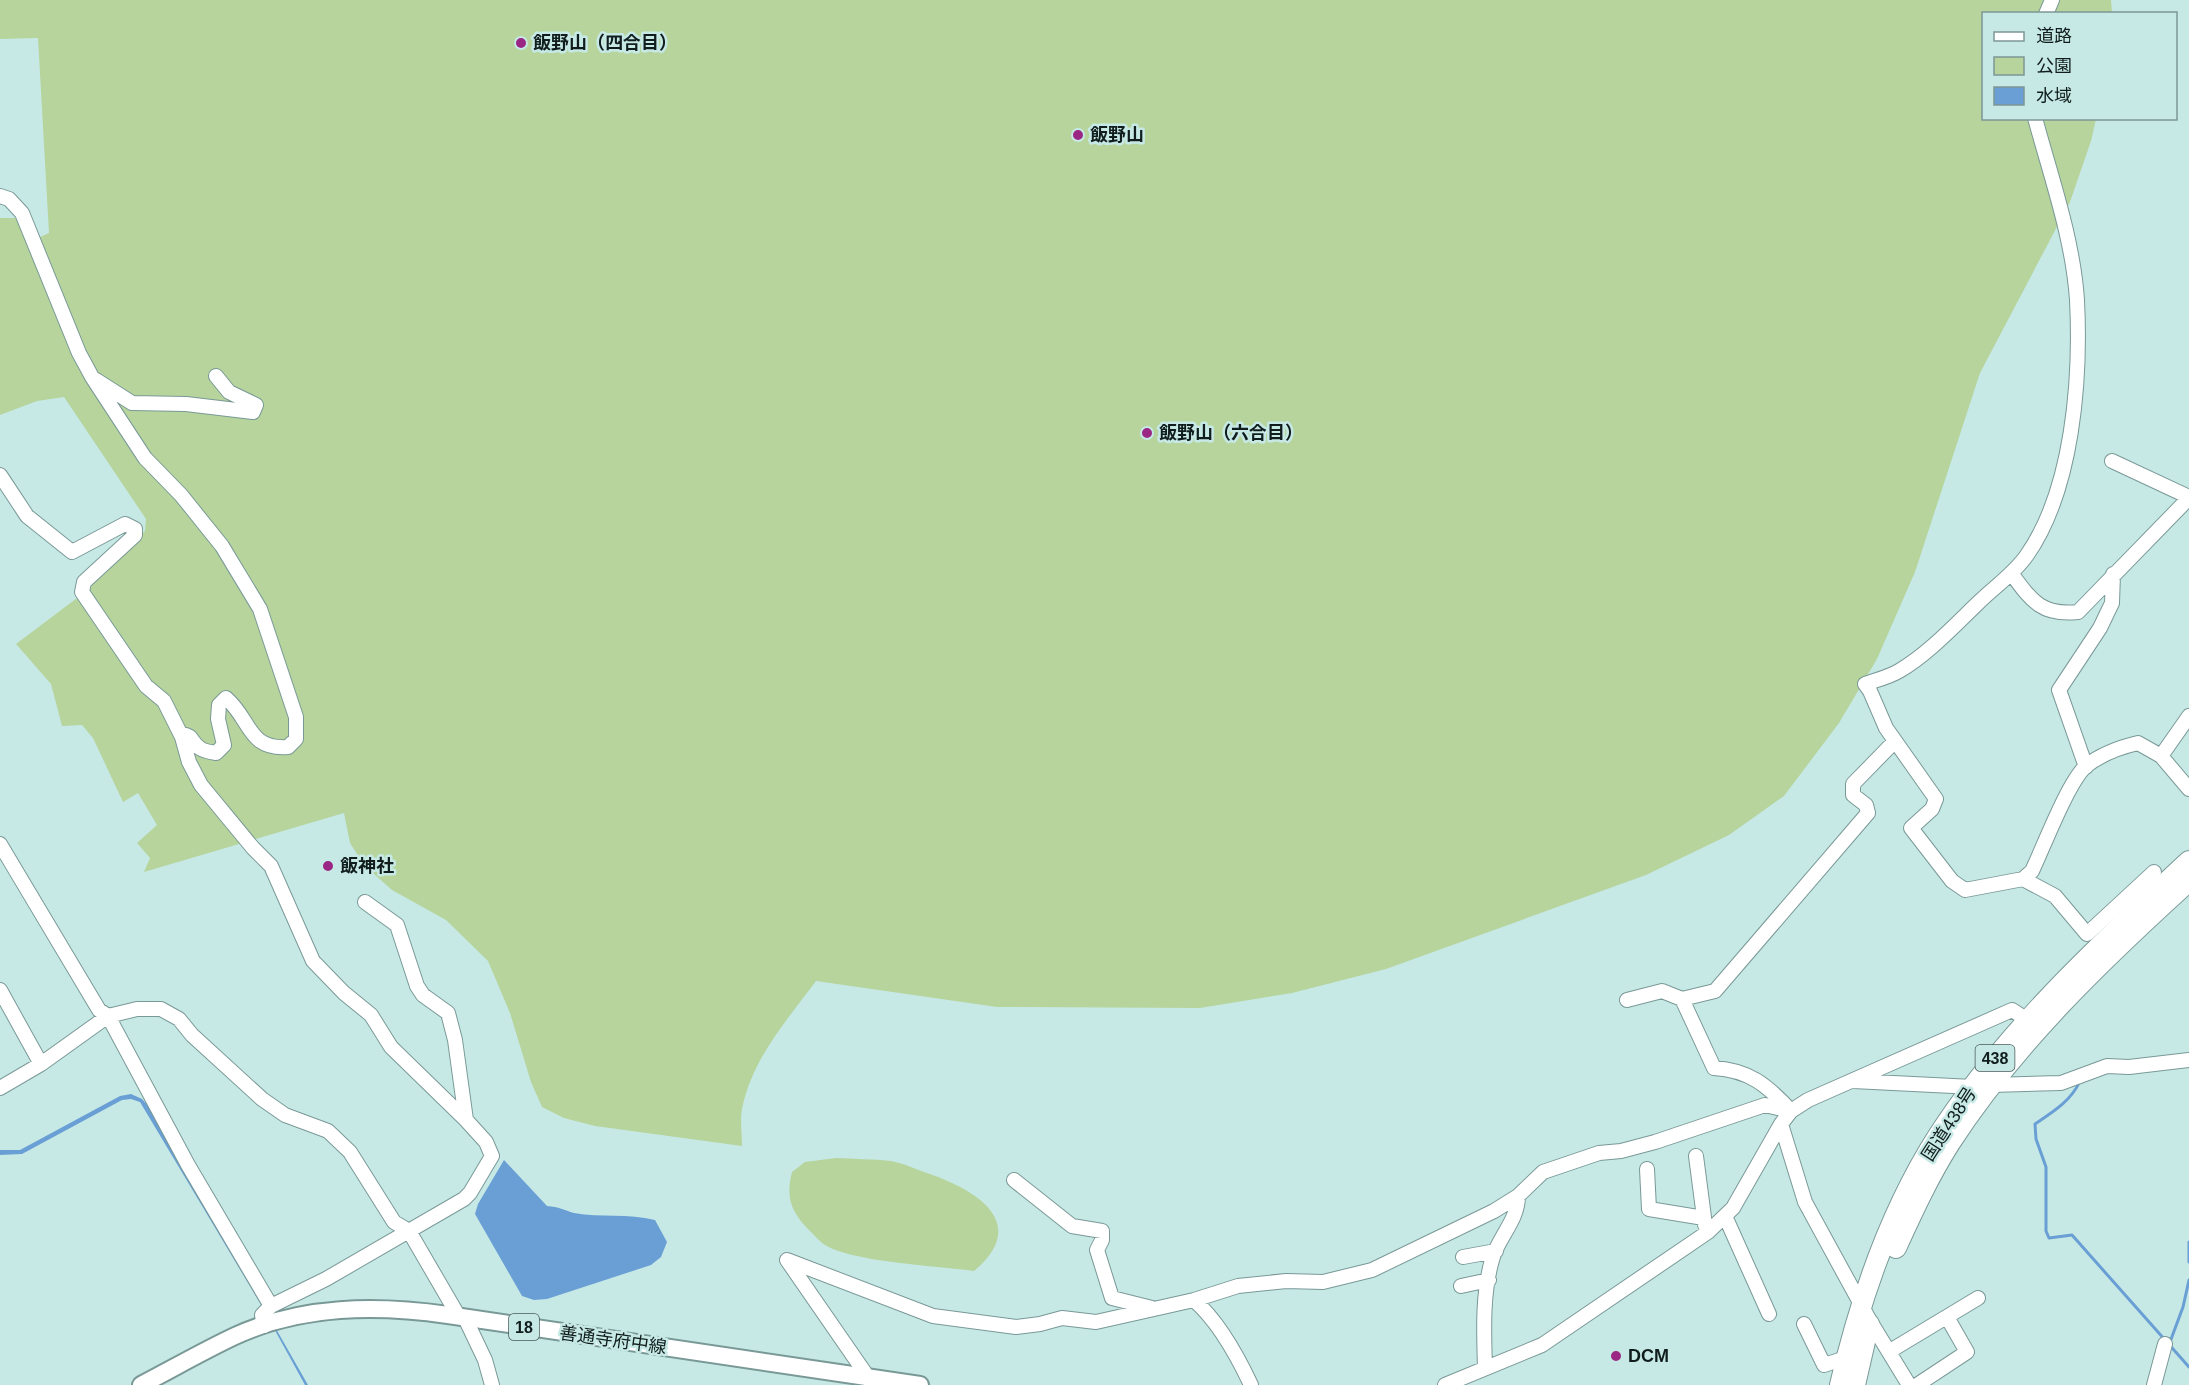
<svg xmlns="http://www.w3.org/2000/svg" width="2189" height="1385" font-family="Helvetica,'Noto Sans JP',sans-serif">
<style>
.green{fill:#b6d49c}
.water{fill:#699fd4}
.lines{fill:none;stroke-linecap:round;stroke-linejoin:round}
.stream{stroke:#699fd4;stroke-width:3}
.minor-casing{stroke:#799997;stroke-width:16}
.major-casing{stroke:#799997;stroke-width:20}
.highway-casing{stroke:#799997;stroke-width:22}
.minor{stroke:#fff;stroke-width:14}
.major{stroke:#fff;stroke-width:16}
.highway{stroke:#fff;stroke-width:20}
.poi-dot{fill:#9b2784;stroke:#c7e9e6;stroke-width:2}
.labels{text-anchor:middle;stroke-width:5;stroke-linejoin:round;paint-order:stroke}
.shield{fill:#c7e9e6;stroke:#475a59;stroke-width:1.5}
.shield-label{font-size:16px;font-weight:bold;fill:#101d1c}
.poi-label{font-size:18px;font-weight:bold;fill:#101d1c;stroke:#c7e9e6;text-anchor:start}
.street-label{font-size:18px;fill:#101d1c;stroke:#c7e9e6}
</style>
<rect width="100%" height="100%" fill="#c7e9e6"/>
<path class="green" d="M0 0H2111L2112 13 1984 14V118L2096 119 2091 141 2070 202 1980 373 1915 572 1877 659 1839 723 1784 796 1729 835 1646 875 1386 969 1292 993 1200 1008 997 1007 816 981C787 1020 752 1059 742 1109 740 1120 742 1134 742 1146L595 1126 564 1118 542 1107 531 1082 510 1013 488 961 446 920 392 890 364 865 350 843 344 813 144 872 150 858 137 843 157 825 138 793 123 802 93 738 82 725 62 726 51 684 16 644 85 592 87 584 145 531 146 519 64 397 37 401 0 415V218H19L29 242 49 233 38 38 0 39Z
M836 1158C854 1159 873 1159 891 1161 903 1163 915 1169 927 1173 974 1189 1032 1222 974 1271 939 1266 852 1262 825 1245 820 1242 815 1236 811 1232 792 1213 785 1199 792 1172L805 1162Z"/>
<path class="water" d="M131 1094 142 1099 150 1108 308 1385H305L260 1303 140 1102 131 1099 122 1100 22 1154 0 1155V1150H20L120 1096Z
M504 1160 547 1206C559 1207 564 1210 574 1213 601 1218 628 1213 655 1220L667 1242 661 1257 651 1265 547 1299 534 1300 522 1296 475 1214 478 1204Z"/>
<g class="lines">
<path class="stream" d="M2080 1081C2071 1101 2053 1112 2035 1124L2036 1139 2046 1167V1231L2049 1238 2072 1235 2189 1367
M2189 1242V1262
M2170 1342 2183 1307 2189 1280"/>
<defs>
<path id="minor" d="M2046 14 2052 0
M2035 118C2051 177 2073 239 2077 300 2081 379 2073 489 2027 555 2014 574 1994 587 1978 603 1954 626 1928 654 1899 671 1889 677 1876 680 1865 684L1870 691 1886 728 1936 799 1932 809 1911 828 1952 881 1965 890 2023 879 2032 871C2044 846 2068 782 2086 766 2100 755 2121 747 2138 743L2161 756 2189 789
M0 196 9 199 22 213 79 353 92 377 145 458 181 495 222 546 260 609 296 717V739L288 747C247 750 251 719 226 698L219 705 218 719 224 745 216 753C202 751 198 749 190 737L186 735 182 737 189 762 201 785 253 848 271 866 313 961 344 993 371 1015 391 1047 466 1120 486 1142 492 1156 470 1193 464 1199 326 1279 271 1306
M96 380 132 403 186 404 253 412 256 405 229 392 216 376
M2112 461 2189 497
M0 475 27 516 72 552 125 524 135 529V535L84 582 82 592 146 686 164 701 182 737
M2011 573C2031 600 2041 616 2078 612L2189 498
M2161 756 2189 716
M2086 767 2059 690 2100 628 2112 603 2113 574
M0 844 99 1010 108 1016 188 1165 271 1306 262 1315 264 1326
M2023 879 2055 896 2087 934 2154 872
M365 902 397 925 417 986 423 995 448 1013 455 1040 466 1120
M0 990 41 1064
M1682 999 1715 991 1868 813 1866 805 1853 795V784L1895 741
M1627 1000 1662 991 1682 999 1714 1068C1749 1070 1767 1085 1791 1111
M1853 1081 1973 1087
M1991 1085 2061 1083 2107 1066 2129 1067 2189 1060
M0 1088 41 1064 108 1016 137 1009H161L179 1019 192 1035 262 1099 285 1115 328 1131 350 1152 394 1222 409 1231 459 1317
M1781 1124 1805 1202 1870 1321 1909 1385
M1696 1156 1705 1225
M1647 1169 1649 1209 1704 1218
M1014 1180 1072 1226 1102 1231V1240L1097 1250 1112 1298 1152 1308
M1725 1216 1769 1314
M1463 1257 1496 1251
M1461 1286 1489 1280
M1194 1300C1219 1322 1237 1355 1251 1385
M465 1318 485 1360 492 1385
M1804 1324 1824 1365 1846 1358
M1890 1351 1978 1298
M1485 1368C1484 1333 1482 1295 1492 1260 1498 1237 1518 1221 1518 1196
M872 1383 787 1260 933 1316 1016 1327 1040 1324 1062 1318 1096 1322 1194 1300 1238 1286 1286 1281 1323 1282 1372 1270 1494 1211 1518 1196 1543 1172 1599 1153 1621 1151 1655 1142 1765 1105 1791 1111
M1445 1385 1542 1345 1708 1232 1733 1208 1781 1124 1791 1111 1808 1100 2012 1010 2034 1024
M1917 1385 1967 1352 1947 1317
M2154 1385 2165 1344"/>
<path id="major" d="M141 1385C172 1369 203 1351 235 1336 302 1305 377 1305 448 1315L920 1385"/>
<path id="highway" d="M1896 1248C1912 1213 1929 1176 1950 1143 2014 1044 2102 960 2189 881
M1840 1385C1860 1299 1890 1211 1938 1136 2005 1032 2099 945 2189 861
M1855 1385 1869 1324"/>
</defs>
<use href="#minor" class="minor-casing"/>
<use href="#major" class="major-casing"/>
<use href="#highway" class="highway-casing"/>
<use href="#minor" class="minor"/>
<use href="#major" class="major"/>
<use href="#highway" class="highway"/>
</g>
<g class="poi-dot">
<circle cx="521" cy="43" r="6"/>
<circle cx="1078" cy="135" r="6"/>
<circle cx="1147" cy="433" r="6"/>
<circle cx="328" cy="866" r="6"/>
<circle cx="1616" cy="1356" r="6"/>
</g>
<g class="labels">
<g class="shield">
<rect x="1975.5" y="1045" width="39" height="26" rx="4.5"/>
<rect x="509" y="1314" width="30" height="26" rx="4.5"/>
</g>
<g class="shield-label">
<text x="1995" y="1064">438</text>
<text x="524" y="1333">18</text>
</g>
<g class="poi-label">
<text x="533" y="49">飯野山（四合目）</text>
<text x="1090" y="141">飯野山</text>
<text x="1159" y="439">飯野山（六合目）</text>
<text x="340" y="872">飯神社</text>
<text x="1628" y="1362">DCM</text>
</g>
<g class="street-label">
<text transform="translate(1949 1124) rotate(-57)" y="6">国道438号</text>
<text transform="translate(613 1340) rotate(8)" y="6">善通寺府中線</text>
</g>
</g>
<rect x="1982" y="12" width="195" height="108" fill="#c7e9e6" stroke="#7e9795" stroke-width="1.5"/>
<rect x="1994" y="32" width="30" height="9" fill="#ffffff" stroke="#7e9795" stroke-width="1.5"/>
<text x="2036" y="42" font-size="18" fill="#101d1c">道路</text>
<rect x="1994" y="57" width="30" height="18" fill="#b6d49c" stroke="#7e9795" stroke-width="1.5"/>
<text x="2036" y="72" font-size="18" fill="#101d1c">公園</text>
<rect x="1994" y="87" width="30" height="18" fill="#699fd4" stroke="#7e9795" stroke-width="1.5"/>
<text x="2036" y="102" font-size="18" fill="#101d1c">水域</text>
</svg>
